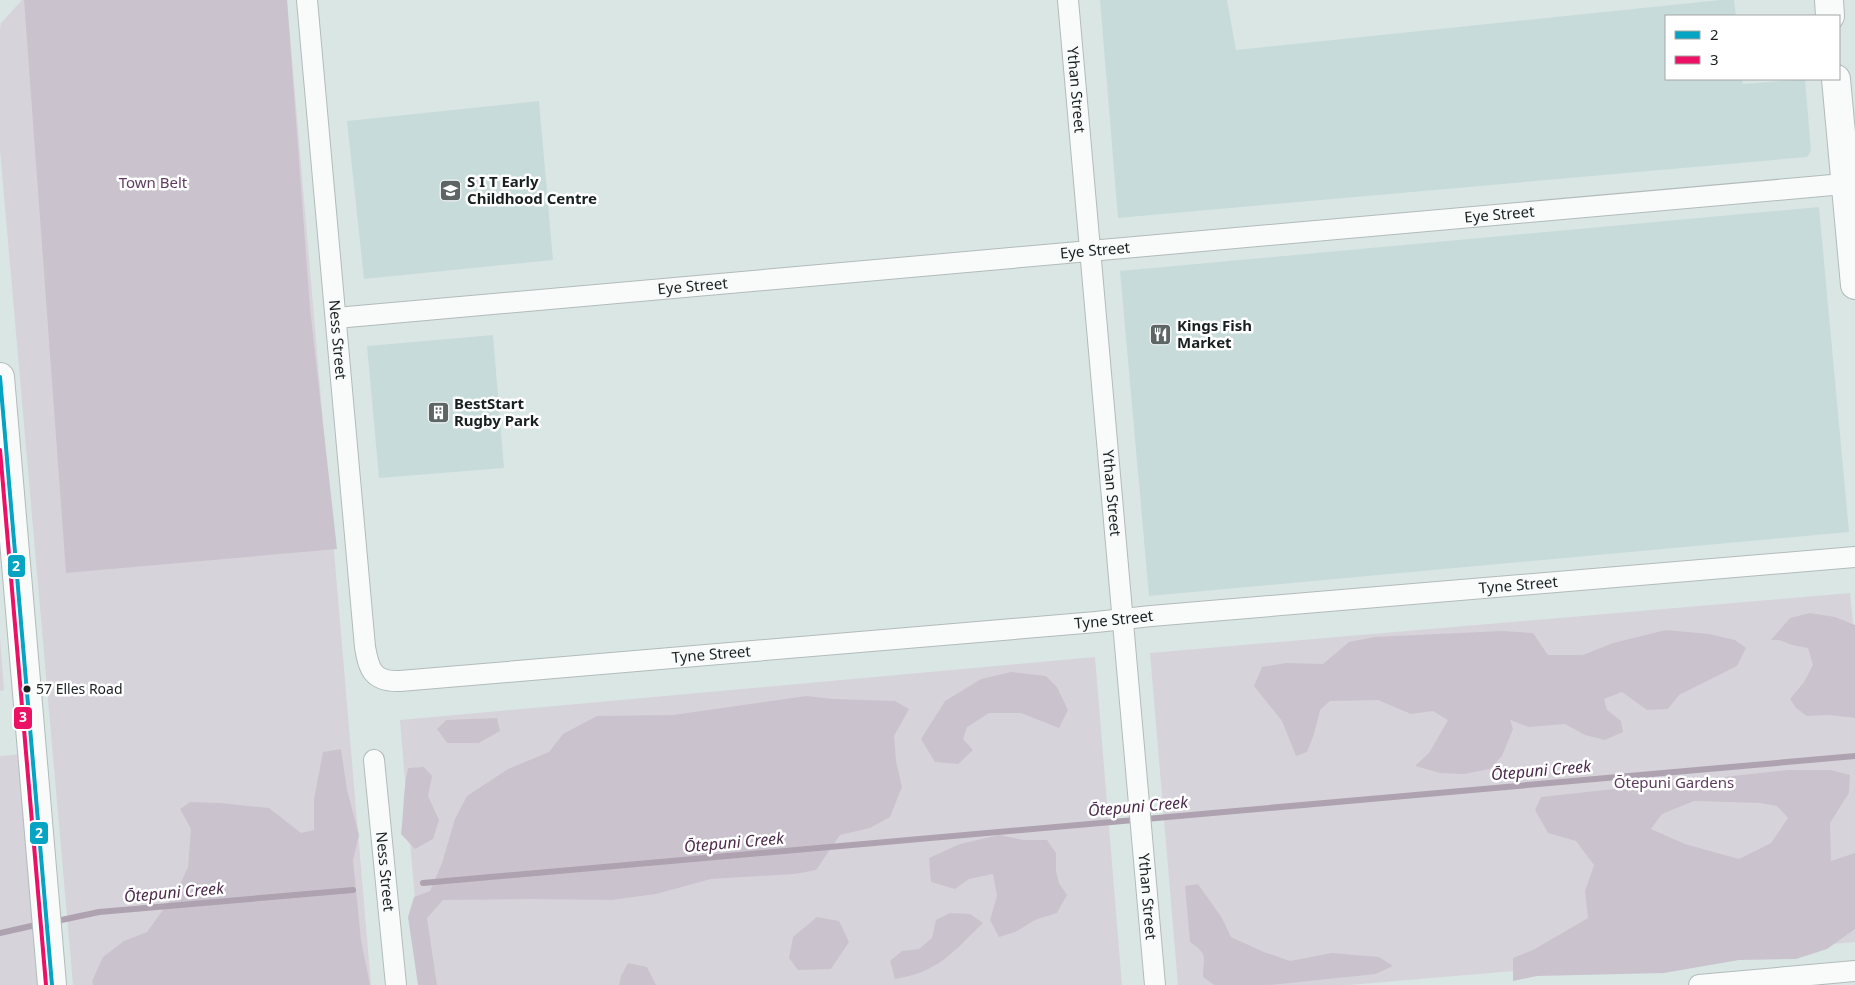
<svg xmlns="http://www.w3.org/2000/svg" width="1855" height="985" font-family="'Noto Sans',sans-serif">
<style>
.built{fill:#c7dcda}
.green{fill:#d7d3db}
.forest{fill:#cac3ce;fill-rule:evenodd}
.lines{fill:none;stroke-linecap:round;stroke-linejoin:round}
.stream{stroke:#afa2b0;stroke-width:6}
.street-casing{stroke:#b2bbba;stroke-width:22}
.secondary-casing{stroke:#b2bbba;stroke-width:30}
.street{stroke:#f9fbfb;stroke-width:20}
.secondary{stroke:#f9fbfb;stroke-width:28}
.bus-1-casing{stroke:#fff;stroke-width:8}
.bus-2-casing{stroke:#fff;stroke-width:8}
.bus-1{stroke:#04a4c2;stroke-width:4}
.bus-2{stroke:#ec1165;stroke-width:4}
.bus-dot{fill:#192020;stroke:#fff;stroke-width:2}
.labels{text-anchor:middle;stroke-width:5;stroke-linejoin:round;paint-order:stroke}
.bus-label{font-size:14px;fill:#192020;stroke:#fff;text-anchor:start}
.street-label{font-size:15px;fill:#192020;stroke:#fff}
.poi-label{font-size:15px;font-weight:bold;fill:#192020;stroke:#fff;text-anchor:start}
.park-label{font-size:15px;fill:#5f3c5e;stroke:#fff}
.water-label{font-size:16px;font-style:italic;fill:#4c2a4b;stroke:#fff}
.line-badge{stroke:#fff;stroke-width:2}
.badge-label{font-size:14px;text-anchor:middle;font-weight:bold;fill:#fff}
</style>
<rect width="100%" height="100%" fill="#dae6e4"/>
<path class="built" d="M1100 0H1227L1236 50 1720 0H1734L1736 16H1666V79H1742L1743 84 1805 79 1811 151 1807 157 1118 218Z
M539 101 553 260 364 279 347 121Z
M1819 207 1849 532 1149 596 1120 271Z
M493 335 504 468 379 478 367 346Z"/>
<path class="green" d="M22 0H287L371 985H73L0 150V29L1 23Z
M1850 593 1855 641V942L1349 985H1178L1150 653Z
M0 638 4 690 0 691Z
M1095 657 1122 985H422L400 720Z
M23 754 44 985H0V756Z"/>
<path class="forest" d="M24 0H287L310 308 337 549 66 573Z
M1810 613 1835 617 1855 625V718L1829 715 1807 716 1796 708 1790 699 1804 682 1813 665 1808 648 1792 645 1779 640H1771L1790 618Z
M1666 630 1709 634 1735 640 1746 648 1737 666 1679 695 1668 709 1647 710 1622 692 1604 699 1607 710 1621 721 1623 732 1605 740 1585 735 1565 724 1529 727 1510 720 1513 729 1502 756 1490 769 1464 774 1440 773 1415 766 1429 753 1448 720 1433 711 1411 714 1378 700 1330 701 1320 710 1314 734 1307 752 1296 756 1282 721 1254 686 1262 667 1286 663 1323 664 1349 642 1374 637 1502 631 1533 633 1548 655H1583L1613 643Z
M1011 672 1046 676 1057 687 1068 710 1059 728 1021 713H989L967 727 963 739 973 750 958 764 935 762 921 739 945 701 981 679Z
M806 696 834 699 895 701 909 709 894 736 896 761 902 787 890 817 870 828 840 835 816 870 795 874 711 879 656 894 612 900 532 899 443 900 427 918 437 985H418L408 917 414 897 430 891 442 863 455 819 467 796 508 769 549 752 563 734 597 716 673 715Z
M497 718 500 731 479 743H447L437 729 446 720Z
M341 749 347 790 359 835 353 860 361 940 370 985H93L92 981 103 957 124 941 147 932 178 889 188 867 191 829 180 809 190 802 221 803 269 808 301 833 314 830V799L323 752Z
M424 767 432 776 428 796 439 820 433 839 415 849 401 834C404 812 403 790 408 768Z
M1788 770H1831L1850 775 1849 793 1830 823 1831 861 1855 853V929L1827 949 1796 959 1739 960 1664 973 1537 976 1513 981V958L1533 950 1588 918 1585 891 1594 865 1576 841 1548 833 1535 810 1541 797ZM1694 801 1760 803 1777 806 1788 818 1771 843 1739 859 1685 844 1651 829 1662 814Z
M999 835 1024 840H1047L1056 853V871L1059 883 1067 895 1057 913 1035 920 1015 932 999 937 990 920 997 896 993 874 969 879 955 889 931 882 929 858 960 844Z
M1198 884 1222 918 1231 937 1264 952 1290 961 1332 953 1379 957 1393 966 1376 974 1269 985H1214L1203 977C1203 956 1209 955 1190 942L1185 886Z
M950 913 970 914 983 923C953 952 939 972 895 979L890 961 902 951 919 949 932 938 936 920Z
M817 917 839 921 849 942 831 969 798 970 789 958 793 937Z
M628 963 647 967 656 985H619L621 976Z"/>
<g class="lines">
<path class="stream" d="M423 883 1855 756
M52 922 99 912 353 890
M0 933 40 924"/>
<defs>
<g id="street">
<path id="s1" d="M307 0 365 647C369 670 373 682 400 681L1096 622 1151 616 1855 557"/>
<path id="s2" d="M1068 0 1155 985"/>
<path id="s3" d="M336 318 1855 183"/>
<path id="s4" d="M374 760 396 985"/>
<path d="M1699 985 1855 971"/>
</g>
<path id="secondary" d="M1829 0 1830 16
M1836 79 1855 285
M0 377 52 985"/>
</defs>
<use href="#street" class="street-casing"/>
<use href="#secondary" class="secondary-casing"/>
<use href="#street" class="street"/>
<use href="#secondary" class="secondary"/>
<defs>
<path id="bus-1" d="M0 377 52 985"/>
<path id="bus-2" d="M0 450 46 985"/>
</defs>
<use href="#bus-1" class="bus-1-casing"/>
<use href="#bus-2" class="bus-2-casing"/>
<use href="#bus-1" class="bus-1"/>
<use href="#bus-2" class="bus-2"/>
</g>
<defs>
<symbol id="school-square" viewBox="-11 -11 22 22"><rect x="-9" y="-9" width="18" height="18" rx="4" fill="#5d6565" stroke="#fff"/><path d="M0-5L7-2L0 1L-7-2ZM-4 1L0 2.5L4 1V4Q0 6-4 4Z" fill="#fff"/></symbol>
<symbol id="restaurant-square" viewBox="-11 -11 22 22"><rect x="-9" y="-9" width="18" height="18" rx="4" fill="#5d6565" stroke="#fff"/><path d="M-5-6h1v4h1v-4h1v4h1v-4h1v5L-1.5 .5V6h-2V.5L-5-1ZM5-6V6H3V1.5H1.5Q1.5-4 5-6Z" fill="#fff"/></symbol>
<symbol id="building-square" viewBox="-11 -11 22 22"><rect x="-9" y="-9" width="18" height="18" rx="4" fill="#5d6565" stroke="#fff"/><path d="M-4-6H4V6H1V3H-1V6H-4ZM-2.5-4.3h1.7v1.8h-1.7ZM.8-4.3h1.7v1.8H.8ZM-2.5-1h1.7V.8h-1.7ZM.8-1h1.7V.8H.8Z" fill="#fff"/></symbol>
</defs>
<g fill-rule="evenodd">
<use href="#school-square" x="438" y="178" width="25" height="25"/>
<use href="#restaurant-square" x="1148" y="322" width="25" height="25"/>
<use href="#building-square" x="426" y="400" width="25" height="25"/>
</g>
<circle class="bus-dot" cx="27" cy="689" r="4.5"/>
<g class="labels">
<g class="bus-label">
<text x="36" y="694">57 Elles Road</text>
</g>
<g class="street-label">
<text dy="5" stroke="none"><textPath href="#s2" startOffset="90">Ythan Street</textPath></text>
<text dy="5" stroke="none"><textPath href="#s3" startOffset="1168">Eye Street</textPath></text>
<text dy="5" stroke="none"><textPath href="#s3" startOffset="762">Eye Street</textPath></text>
<text dy="5" stroke="none"><textPath href="#s3" startOffset="358">Eye Street</textPath></text>
<text dy="5" stroke="none"><textPath href="#s1" startOffset="341">Ness Street</textPath></text>
<text dy="5" stroke="none"><textPath href="#s2" startOffset="495">Ythan Street</textPath></text>
<text dy="5" stroke="none"><textPath href="#s1" startOffset="1828">Tyne Street</textPath></text>
<text dy="5" stroke="none"><textPath href="#s1" startOffset="1422">Tyne Street</textPath></text>
<text dy="5" stroke="none"><textPath href="#s1" startOffset="1018">Tyne Street</textPath></text>
<text dy="5" stroke="none"><textPath href="#s4" startOffset="112">Ness Street</textPath></text>
<text dy="5" stroke="none"><textPath href="#s2" startOffset="900">Ythan Street</textPath></text>
</g>
<g class="poi-label">
<text x="467" y="187">S I T Early<tspan x="467" dy="17">Childhood Centre</tspan></text>
<text x="1177" y="331">Kings Fish<tspan x="1177" dy="17">Market</tspan></text>
<text x="454" y="409">BestStart<tspan x="454" dy="17">Rugby Park</tspan></text>
</g>
<g class="park-label">
<text x="153" y="188">Town Belt</text>
<text x="1674" y="788">Ōtepuni Gardens</text>
</g>
<g class="water-label">
<text transform="translate(1541 770) rotate(-5)" y="6">Ōtepuni Creek</text>
<text transform="translate(1138 806) rotate(-5)" y="6">Ōtepuni Creek</text>
<text transform="translate(734 842) rotate(-5)" y="6">Ōtepuni Creek</text>
<text transform="translate(174 892) rotate(-5)" y="6">Ōtepuni Creek</text>
</g>
</g>
<g class="line-badge">
<rect x="7" y="554" width="19" height="24" rx="5" fill="#04a4c2"/>
<rect x="13" y="706" width="20" height="24" rx="5" fill="#ec1165"/>
<rect x="29" y="821" width="20" height="24" rx="5" fill="#04a4c2"/>
</g>
<g class="badge-label">
<text x="16" y="571">2</text>
<text x="23" y="722">3</text>
<text x="39" y="838">2</text>
</g>
<rect x="1665" y="15" width="175" height="65" fill="#ffffff" stroke="#a3a6a6"/>
<rect x="1675" y="31" width="25" height="8" fill="#04a4c2" stroke="#a3a6a6"/>
<text x="1710" y="40" font-size="15" fill="#192020">2</text>
<rect x="1675" y="56" width="25" height="8" fill="#ec1165" stroke="#a3a6a6"/>
<text x="1710" y="65" font-size="15" fill="#192020">3</text>
</svg>
